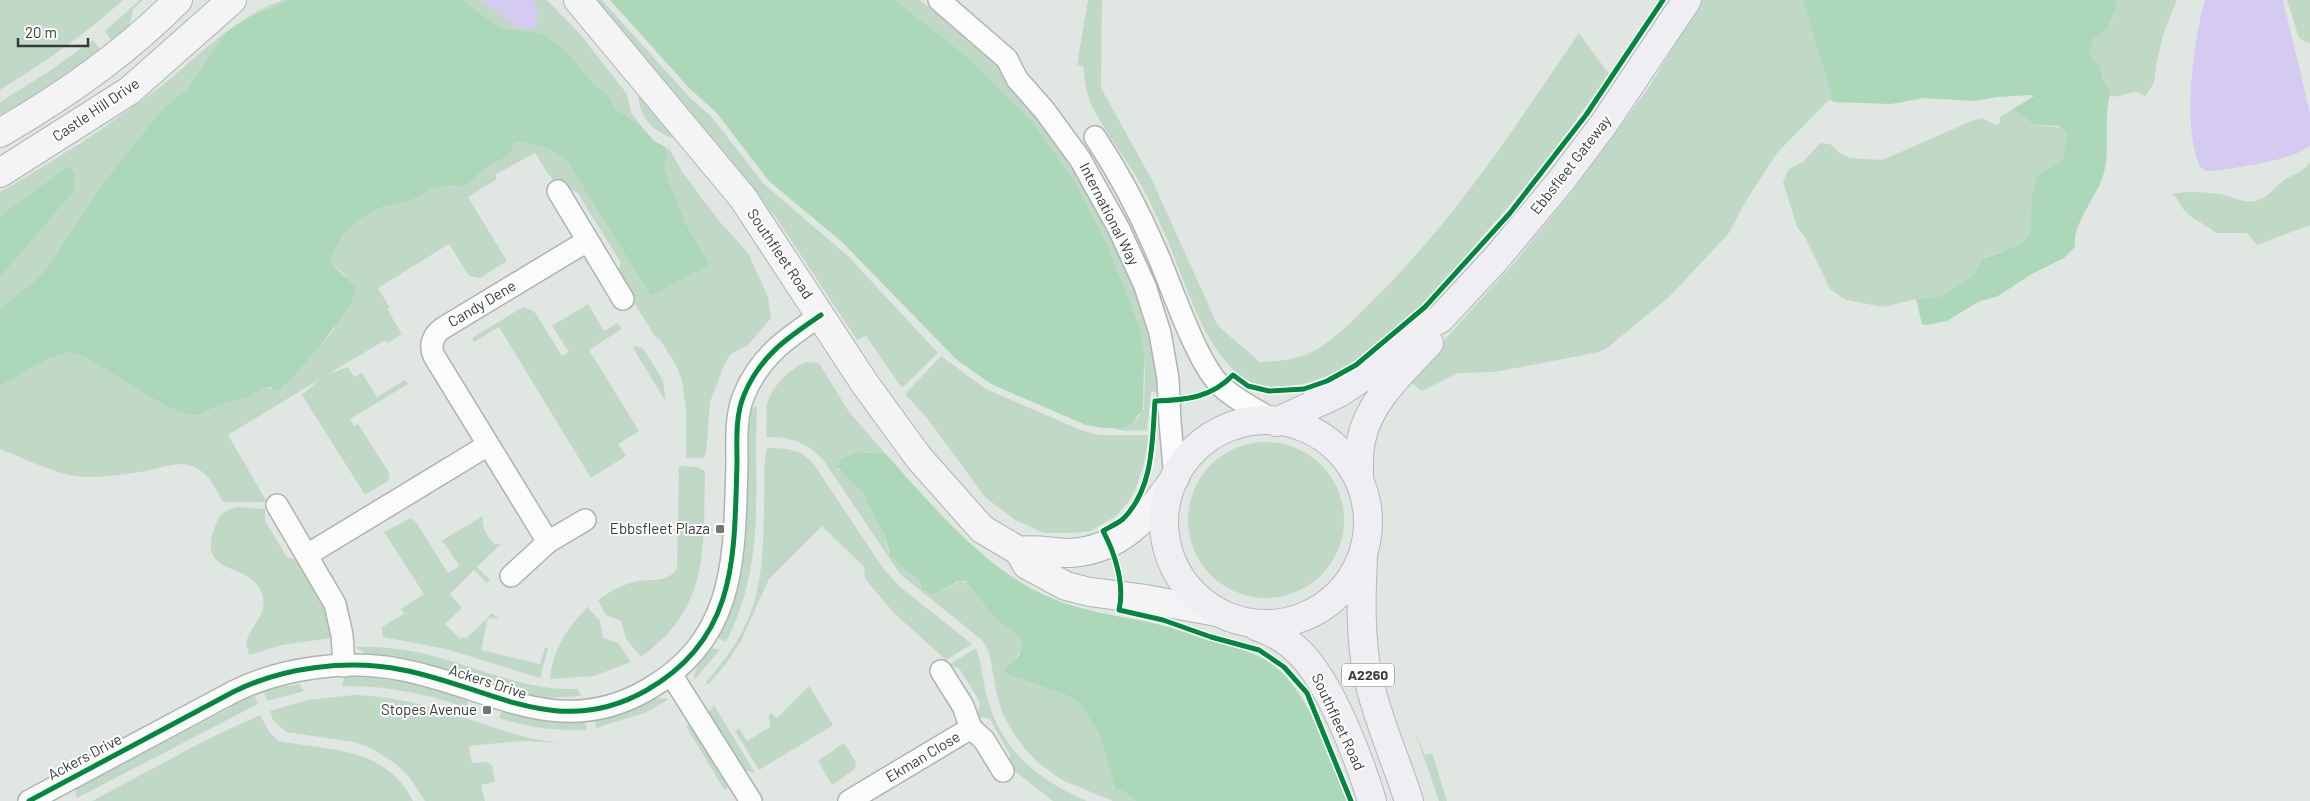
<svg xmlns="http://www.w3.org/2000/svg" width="2310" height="801" font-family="Barlow,sans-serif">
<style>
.green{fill:#c0d9c7}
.forest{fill:#add7b9}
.water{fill:#d5caf0}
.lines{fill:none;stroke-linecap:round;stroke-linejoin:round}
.street-casing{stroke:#afb4b0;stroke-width:24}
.secondary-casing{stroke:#afb4b0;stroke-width:30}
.primary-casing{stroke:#b6b6bd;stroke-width:30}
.street{stroke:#fafbfa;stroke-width:21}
.secondary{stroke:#f4f4f6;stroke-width:28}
.primary{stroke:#eeeef3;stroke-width:28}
.cycleway-casing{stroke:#fff;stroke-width:8}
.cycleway{stroke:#00873e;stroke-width:5}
.poi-dot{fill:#727772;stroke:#fff;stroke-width:2}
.labels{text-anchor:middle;stroke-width:4;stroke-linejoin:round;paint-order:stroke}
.shield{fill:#fff;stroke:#727673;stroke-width:1}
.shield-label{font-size:14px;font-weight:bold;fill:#363b37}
.street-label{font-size:15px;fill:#363b37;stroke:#fff}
.poi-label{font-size:15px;fill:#363b37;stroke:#fff;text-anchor:end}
</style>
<rect width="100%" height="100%" fill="#e0e6e1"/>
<path class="green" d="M0 0H123C85 35 43 63 0 90Z
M140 0H143L133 9 129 29 113 42 105 31Z
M283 0H293L255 14 226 32 186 91 170 102 154 119 103 183 50 264 35 281 0 308V278L74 191 75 175 71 167 68 166 0 216V192C54 161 106 128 156 90 198 58 232 18 283 0Z
M463 0H547L580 34 627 94 631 113 643 128 616 109 607 94 594 85 564 48 546 36 536 32 502 28 485 17Z
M594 0H602L691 99 711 116 764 184 848 256 938 353 902 388 866 336 857 340 777 219Z
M895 0H919L941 16 990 59 1014 84 1086 180 1141 297 1162 391 1151 392 1147 430 1125 431 1112 428H1123L1133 424 1144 409 1145 371 1140 327 1106 242 1077 185 1032 121 968 57Z
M1088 0H1102L1101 88 1152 180 1218 326 1260 362C1278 361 1296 360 1312 352 1333 341 1351 322 1367 306 1451 226 1514 128 1579 33L1609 74C1570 131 1528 185 1482 237 1441 286 1395 340 1337 371 1319 381 1300 386 1280 387 1269 387 1255 386 1246 380 1204 352 1186 283 1167 239 1158 219 1149 199 1139 181 1125 157 1102 128 1091 104 1086 92 1085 79 1083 66L1077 65Z
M1702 0H1803L1831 95 1830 99 1777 153 1746 201 1729 233 1670 296 1607 348 1599 352 1495 372 1458 373 1422 391 1410 382 1427 359 1515 262 1574 189 1649 87Z
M2116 0H2177L2164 32 2157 61 2154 83 2145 97C2133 85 2125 99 2111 96L2104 84 2102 70 2089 55C2090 50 2091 43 2093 39 2100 24 2118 24 2116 0Z
M2287 0H2310V44L2299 38Z
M93 40 101 51 65 78 0 119V102L48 72Z
M638 90 677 140C651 130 639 119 638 90Z
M2013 109 2033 124 2063 128 2068 135 2063 160 2037 175 2032 196 2030 232 2023 243 1986 257 1973 276 1939 297 1916 299 1883 307 1846 300 1830 289 1806 239 1797 227 1783 182 1788 170 1804 161 1820 143 1830 144 1841 154 1850 158 1882 160 1974 120 1982 118 1996 125 2000 123V117Z
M516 142C537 144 552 147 568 163L651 296 710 265 686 224 664 169 666 158 663 146 670 150 683 173 719 221 748 253 768 297 771 318 748 345 731 354 725 363 710 402 706 454 703 458H686V409L682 380 675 363 658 337 656 338 617 275 621 263 577 192C551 186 549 174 535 153L495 175 497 179 468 197 507 261 480 278 469 276 449 244 378 288 390 308 387 309 402 334 388 343 386 340 382 342 328 374 348 367 354 377 362 373 377 397 405 380 408 384 350 419 354 426 358 424 390 474 388 481 365 495 302 395 320 379 228 435 267 502H223C216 490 212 479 201 471 182 457 161 469 141 472 123 475 103 477 84 477 58 476 24 458 0 449V386L46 360 68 352 85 357 165 406 189 415H199L220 405 248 397 262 389 283 387 334 330 346 276 329 261 344 233 362 218 384 206 408 202 436 187 462 186 470 183 485 168 508 156Z
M2310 162V225L2257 245 2247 233H2216C2206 224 2193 220 2185 211 2179 205 2179 198 2172 194 2187 191 2204 192 2219 194 2234 196 2244 206 2261 199 2270 195 2274 187 2282 182 2293 173 2299 176 2310 162Z
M588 304 604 331 618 323 622 329 589 350 639 431 618 444 626 456 591 478 499 327 474 342 472 338 523 307 534 311 562 356 569 352 552 326Z
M635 346 643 348 663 381 666 402 633 348Z
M941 356 986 389 1081 430 1098 435H1149L1144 464 1136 488 1129 501 1116 516 1091 531 1071 533H1044L1015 520 985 497 927 418 905 394Z
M807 362 819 363 849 412 885 453 857 452 838 462 837 469 846 474 864 493 870 508 885 536 888 552 905 570 917 578 920 586 926 592 937 593 960 581 966 583 996 620 1017 635 1022 642V649L1004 673 1066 695 1080 704 1099 733 1116 791 1121 790 1136 801H1113L1062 780 1038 763 1026 750 1014 734 1003 714 997 696 989 652 983 641 900 574 824 461C809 443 790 436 766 437 767 427 766 415 767 405 770 388 791 367 807 362Z
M757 406C753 493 767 561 726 642L717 637C746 585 744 534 745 476 746 453 744 429 752 408Z
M1188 520a78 78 0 1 1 156 0a78 78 0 1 1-156 0Z
M767 448C787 448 802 449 815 466L883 568 899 586 972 644 946 660 894 613 865 579 864 567 822 526 769 579 741 641 725 665 708 685 706 682C760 622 763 582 764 505 765 487 763 465 767 448Z
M679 466 697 467 705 471C703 547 711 607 641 657L626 639 621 621 606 615 598 600C609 592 620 586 633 582 649 578 666 584 677 569Z
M237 507 265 509V521L287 557 298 560 325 607 332 638 282 645 249 655 246 643C250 625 269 615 262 594 252 560 197 579 214 529 219 515 222 511 237 507Z
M483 516C481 526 487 537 495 544H501L477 567 490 580 487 583 474 570 450 594 462 608 445 624 460 639 464 637 466 639 492 613 499 619 488 618 481 650 540 664 545 648H548L540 678 446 649 383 637 382 627 404 614 401 609 424 594 384 532 411 518 416 522 448 573 459 566 445 544 441 541Z
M589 606V609L600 621 603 638 618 643 631 662 594 676 550 679C553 649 568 626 589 606Z
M356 647C381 646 405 649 429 655 479 667 525 691 578 689L581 696 549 698 530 695 422 662 366 654Z
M714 648 720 650 694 680C695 667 702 654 714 648Z
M976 648C983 667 983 686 989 704 1004 753 1042 782 1087 801H1053L1011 768 1009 764 1010 755 990 719 979 717 978 714 980 702 959 668 949 665Z
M344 677C389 676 427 686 469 699L466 707C425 694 386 685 342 686Z
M271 681 289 686 299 684 304 691 267 701 261 684Z
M809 686 833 725 759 770 735 731 739 728 747 741 770 727 769 715 771 713 777 718Z
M251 687 258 704 77 798 75 789 230 708 242 692Z
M354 695C416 697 461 718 518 735 532 739 546 741 560 743L521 741 469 746 472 763 487 762 492 765 495 782 481 785 485 801H425L410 778 396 764 371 748 354 742 286 732 273 720 270 711 308 700Z
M655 698 669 699 647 712 596 728 594 719 625 711Z
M714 705 755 773 744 770 738 763 709 712Z
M502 710C530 719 556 723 585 721L587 730C556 731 529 728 499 718Z
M260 715 270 733 279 741C331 751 385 746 413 801H92L206 740Z
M690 725 696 726 730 784 725 791 686 726Z
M1415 732 1425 755 1432 753 1447 801H1439Z
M844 743 856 762 855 769 832 785 818 761Z"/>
<path class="forest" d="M292 0H463L485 17 502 28 536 32 546 36 564 48 594 85 607 94 616 109 642 127 654 141 664 146 667 154 664 169 686 224 710 265 651 296 568 163C553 147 536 144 516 142L508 156 485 168 470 183 462 186 436 187 408 202 384 206 362 218 344 233 329 261 356 288C358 304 293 380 278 391L271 387 262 389 248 397 220 405 199 415H189L165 406 85 357 68 352 46 360 0 386V308L35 281 50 264 103 183 154 119 170 102 186 91 226 32 255 14Z
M610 0H895L968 57 1032 121 1077 185 1106 242 1140 327 1144 357 1143 411 1137 416 1133 424 1123 428H1104L1086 425 991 384 957 360 842 242 769 181 716 112 690 89Z
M1803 0H2116C2118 12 2110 18 2107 29L2093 39 2089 55 2101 68 2103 80 2110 94C2103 121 2111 150 2103 176 2096 198 2072 224 2075 247L2064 258 2030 275 1998 296 1978 302 1947 321 1926 325 1922 324 1916 299 1939 297 1973 276 1983 259 2023 243 2030 232 2032 196 2037 175 2063 160 2067 133 2059 126 2033 124 2013 109 2034 96 2032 95 1997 97 1975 101 1925 98 1891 104 1834 102 1830 99 1831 95Z
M68 166 71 167 75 175 74 191 0 278V216Z
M857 452 885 453C929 502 982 566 1042 594 1075 610 1113 615 1148 622 1169 626 1190 634 1210 640 1228 646 1247 650 1264 659 1308 684 1329 756 1347 801H1136L1121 790 1116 791 1099 733 1080 704 1066 695 1004 673 1006 668 1019 655 1022 648V642L1017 635 996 620 965 581H958L937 593H929L923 590 917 578 905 570 890 555 885 536 870 508 864 493 836 466 840 460Z"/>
<path class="water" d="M480 0H533L538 11 537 27 534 29 518 27Z
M2205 0H2283L2310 113V145C2297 160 2236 167 2215 171H2206L2200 167C2182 127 2193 42 2205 0Z"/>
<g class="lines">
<defs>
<path id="street" d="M939 0 1007 59 1017 79 1045 111 1080 159 1119 229 1145 286 1160 333 1168 379 1170 422 1175 478
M1095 137C1119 173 1139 211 1156 251 1171 284 1197 365 1222 387 1237 401 1259 411 1276 422
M558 191 623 299
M277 505 335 604 342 635 344 666
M548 542 434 356C429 345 433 335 443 328L587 241
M307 555 488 445
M511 576 548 542 585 520
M941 671 963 706 971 728 984 740 1003 771
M671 674 751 801
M29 801 233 692C283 667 348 659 403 670 491 687 558 741 647 690 738 638 734 556 737 464 737 442 735 416 744 395 760 356 787 338 821 315
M849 801 971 728"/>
<path id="secondary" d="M578 0 743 198 865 384 919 458 982 529 1019 551 1027 565 1066 586 1090 592 1145 599 1217 612
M0 133C64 96 126 53 178 0
M0 173 129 91 232 0
M1019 551C1036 548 1052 553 1069 553 1120 551 1149 516 1175 478"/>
<path id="primary" d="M1164 522a102 102 0 1 1 204 0a102 102 0 1 1-204 0Z
M1276 422 1339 393 1372 371 1423 328 1440 319 1495 260 1560 182 1603 125 1687 0
M1359 480C1359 467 1358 453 1361 441 1368 402 1403 371 1429 343
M1363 558C1361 598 1360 638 1368 677 1377 719 1396 760 1409 801
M1256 626C1271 631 1286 639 1298 651 1330 681 1359 758 1372 801"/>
</defs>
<use href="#street" class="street-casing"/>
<use href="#secondary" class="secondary-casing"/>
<use href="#primary" class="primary-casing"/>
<use href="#street" class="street"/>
<use href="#secondary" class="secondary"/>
<use href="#primary" class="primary"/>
<defs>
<path id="cycleway" d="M29 801 233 692C283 667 348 659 403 670 491 687 558 741 647 690 738 638 734 556 737 464 737 442 735 416 744 395 760 356 787 338 821 315
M1351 801 1307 693 1284 667 1259 650 1211 637 1163 620 1119 610C1125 585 1115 553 1103 531 1109 527 1117 524 1123 519 1154 488 1152 441 1155 401 1186 400 1211 398 1233 375L1248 386 1269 391 1304 389 1327 381 1356 365 1425 307 1510 213 1586 115 1663 0"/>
</defs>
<use href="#cycleway" class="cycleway-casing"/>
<use href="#cycleway" class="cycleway"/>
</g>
<g class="poi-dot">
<rect x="715" y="524" width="10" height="10" rx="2.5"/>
<rect x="482" y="705" width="10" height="10" rx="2.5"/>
</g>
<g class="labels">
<rect class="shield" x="1342" y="663.5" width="52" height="23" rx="4"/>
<g class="shield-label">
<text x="1368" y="680">A2260</text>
</g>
<g class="street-label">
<text transform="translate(96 110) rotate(-34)" y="5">Castle Hill Drive</text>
<text transform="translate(1571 165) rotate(-52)" y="5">Ebbsfleet Gateway</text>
<text transform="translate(1109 214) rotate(63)" y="5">International Way</text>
<text transform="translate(780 254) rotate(56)" y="5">Southfleet Road</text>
<text transform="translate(482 304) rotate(-31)" y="5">Candy Dene</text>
<text transform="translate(488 682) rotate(18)" y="5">Ackers Drive</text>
<text transform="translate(1338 722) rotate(65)" y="5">Southfleet Road</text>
<text transform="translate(85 757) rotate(-28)" y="5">Ackers Drive</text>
<text transform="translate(923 757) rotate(-31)" y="5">Ekman Close</text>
</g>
<g class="poi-label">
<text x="710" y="534">Ebbsfleet Plaza</text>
<text x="477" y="715">Stopes Avenue</text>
</g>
</g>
<path d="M18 38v8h70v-8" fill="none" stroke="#363b37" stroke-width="2.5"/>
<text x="25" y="38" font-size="15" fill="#363b37" stroke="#ffffff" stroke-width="4" paint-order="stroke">20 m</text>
</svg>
